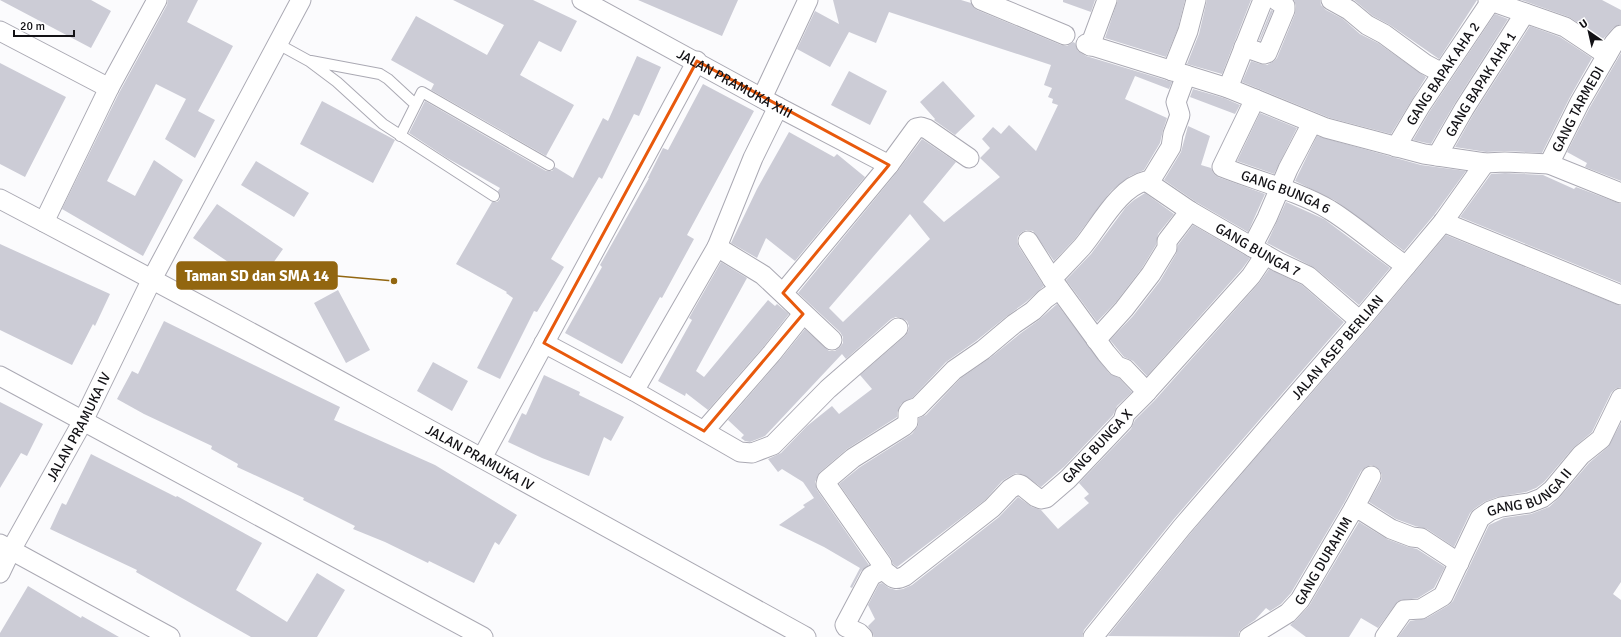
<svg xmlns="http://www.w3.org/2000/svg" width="1621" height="637" font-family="Signika,sans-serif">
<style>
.building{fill:#ccccd6;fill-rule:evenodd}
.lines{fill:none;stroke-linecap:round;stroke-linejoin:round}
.service-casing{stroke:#aaa9b3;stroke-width:12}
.minor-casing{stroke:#aaa9b3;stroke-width:21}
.service{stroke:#fff;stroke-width:10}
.minor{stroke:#fff;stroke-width:19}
.marked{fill:none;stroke:#e8590c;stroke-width:3;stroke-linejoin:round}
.labels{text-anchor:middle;stroke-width:4;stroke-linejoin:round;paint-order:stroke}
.street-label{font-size:14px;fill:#121115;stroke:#fff}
.leader{fill:none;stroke:#926610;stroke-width:1.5}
.callout-dot{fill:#926610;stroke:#fff;stroke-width:1.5}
.callout{fill:#926610;stroke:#926610;stroke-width:1.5}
.callout-label{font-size:15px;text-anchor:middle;font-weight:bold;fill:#fff}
</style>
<rect width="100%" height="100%" fill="#fbfbfd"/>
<path class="building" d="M0 0H91L111 11 91 48Z
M168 0H198L187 22 233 46 198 111 215 120 195 158 165 139 186 99 156 84 107 181 135 196 154 160 183 180 143 256 62 209 119 93 167 5Z
M453 0H533L577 21 561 52 539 41 520 75 574 105 546 156 431 90 434 84 391 60 416 16 487 55 504 25Z
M638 0H738L722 36Z
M833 0H961L971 3 977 10 1061 45 1067 46 1073 42 1075 43 1078 51 1086 56 1172 82 1169 89 1135 76 1125 99 1167 118 1163 130 1160 143 1144 170 1130 176 1111 191 1074 240 1054 261 1033 231 1027 230 1022 232 1018 236 1017 241 1019 247 1044 286 1026 302 1007 316 976 341 946 362 912 398 901 404 897 413V417L847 449 820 472 815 482 817 490 869 565 861 571 852 588 850 587 860 568 824 547 779 525 805 507 803 505 814 498 803 482 782 469 778 472 768 459 781 453 807 426 832 406 839 414 872 389 860 375 905 336 908 332 909 326 907 321 901 318 896 317 891 319 846 359 842 354 765 436 750 442 745 441 741 438 744 435 728 420 780 360 805 329 829 351H835L840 347 843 343V337L840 332 798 293 897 172 922 139 956 162 923 202 944 222 1000 177 980 158 990 148 982 139 993 127 1001 134 1009 125 1036 151 1058 105 1052 103 1053 99 1048 97 1052 88 1044 85 1051 65 889 12 876 43 849 32 830 67 797 49 815 11 839 24ZM910 214 930 239 843 322 829 308Z
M1063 0H1095L1091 12 1063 2Z
M1118 0H1185L1178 28 1166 57 1105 38Z
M1207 0H1251L1222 74 1187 64 1199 34Z
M1294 0H1320L1321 5 1326 10 1343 19 1360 34 1378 43 1426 77 1391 134 1330 118 1242 82 1251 61 1260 64 1267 65 1274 61 1277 58 1295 14 1296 6Z
M1354 0H1477L1439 59 1390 25 1373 16Z
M1521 0H1602L1621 10V24L1613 28 1603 39 1569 17Z
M1271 10 1273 11 1260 41 1259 40Z
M1495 14 1508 19 1455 103 1431 144 1413 140 1430 111Z
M1530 26 1560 37 1592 58 1570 97 1542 153 1506 151 1486 152 1455 147 1473 115Z
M1621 53V181L1585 167 1587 163 1567 152 1590 107Z
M637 56 661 67 639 116 634 114 602 179 599 177 551 259 564 267 537 312 534 311 500 379 477 368 513 298 506 293 507 292 456 264 492 202H497L500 199V196L498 191 500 188 447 158 409 133 425 101 546 171H552L555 167 573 178 603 118 608 121Z
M0 63 66 97 25 177 0 164Z
M849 71 887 91 870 125 831 105Z
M943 81 975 116 955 135 934 120 935 119 920 102Z
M703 84 754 111 687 235 694 239 662 298 660 297 622 364 565 333 602 267 600 265 649 178H648L663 148 668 150Z
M1193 89 1224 98 1240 105 1235 114 1190 97Z
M322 101 395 140 373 183 300 144Z
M1260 113 1297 128 1274 174 1237 161Z
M1188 126 1210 136 1201 165 1211 168 1214 174 1218 177 1265 194 1248 232 1196 202 1164 180 1181 152Z
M789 132 834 157 837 154 865 177 795 261 766 238 757 258 731 243 757 189Z
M1317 136 1421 165 1466 171 1434 215 1404 251 1336 201 1295 181Z
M256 161 309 193 294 217 241 185Z
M1505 173 1543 175 1574 189 1576 187 1621 204V283L1460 217 1491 174Z
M1145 193 1174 214 1158 234 1156 245 1142 268 1116 302 1097 322 1066 280 1091 254 1126 207 1134 200Z
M1286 202 1324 219 1390 268 1359 305 1315 268 1267 243Z
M217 204 283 249 259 283 193 238Z
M1193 225 1250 258 1242 269 1147 376 1133 361 1124 357 1110 340 1133 316 1160 281 1176 254 1178 245Z
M1446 235 1621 306V387L1615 389 1611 393 1592 432 1573 448 1544 482 1536 488 1526 492 1497 497 1484 502 1474 509 1470 513 1454 547 1427 529 1415 526 1396 519 1369 502 1381 481 1382 475 1380 471 1376 467 1371 465 1366 467 1361 471 1344 503 1291 593 1281 604 1270 611 1266 608 1255 620 1243 628 1239 632 1238 637 1108 636 1190 534 1368 328Z
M0 244 110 294 95 326 93 324 72 365 0 330Z
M721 262 747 278 696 371 704 377 768 300 775 306 777 304 789 314 764 346 708 410 686 393 685 396 658 381 692 320 689 318Z
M1269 269 1302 285 1344 322 1173 520 1084 630 1082 637H874L873 634 868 626 875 619 868 605 879 584 882 583 889 588 896 590 903 589 912 585 999 517 1017 498 1018 497 1032 507 1041 510 1058 529 1089 503 1084 498 1089 494 1079 483 1131 429 1135 420 1155 400 1259 283Z
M338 290 370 350 346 363 314 303Z
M1057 304 1109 373 1119 378 1132 392 1117 406 1113 415 1065 466 1041 487 1024 475 1017 473 1012 475 1002 481 985 500 897 567 893 564 891 558 839 484 860 467 912 434 918 426 919 418 926 415 961 378 990 358 1021 333 1039 320Z
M164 321 340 407 334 420 435 465 517 515 499 545 495 542 474 583 429 561 428 563 385 542 353 529 355 526 303 500 304 498 237 467 238 464 211 449 212 446 144 414 117 399 132 371 138 374Z
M433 362 468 381 452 411 417 391Z
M544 375 580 392 579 395 624 417 611 441 604 437 589 476 542 458 508 442 522 413 526 415Z
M0 402 43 424 27 456 21 453 0 488Z
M1621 423V582L1613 594 1621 600V637H1398L1410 621 1427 618 1449 605 1453 601 1489 525 1504 518 1531 514 1549 507 1560 497 1589 463 1608 447Z
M91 454 176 497 177 496 262 543 236 590 287 622 317 573 345 590 317 637H251L136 572 137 570 50 529 62 503 66 505Z
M1359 522 1387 539 1408 547 1417 549 1445 567 1434 588 1418 598 1398 601 1378 628 1361 618 1349 637H1306L1290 625 1296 620 1309 606Z
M28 586 81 618 82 616 119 637H0V633Z"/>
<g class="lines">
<defs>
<path id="service" d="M278 44 309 61 337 82 383 124 494 196
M311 61 380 74 388 79 415 104
M400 136 422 92 549 165"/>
<g id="minor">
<path id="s1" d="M582 0 778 107 889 165"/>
<path d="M981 0 1065 35"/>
<path d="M1331 0 1349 10 1367 25 1384 34 1425 64 1442 73"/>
<path d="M1488 0 1565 27 1607 55"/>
<path d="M0 31 109 88 157 0"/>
<path d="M1086 44 1228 88 1326 128 1424 154 1485 163 1505 162 1549 164 1621 193"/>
<path d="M1090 46 1107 0"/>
<path d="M1244 47 1264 54 1267 53 1285 10V6L1276 0"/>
<path d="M1172 71 1188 31 1196 0"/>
<path d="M1228 88 1263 0"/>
<path d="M762 98 808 0"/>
<path id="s2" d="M1255 99 1222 167C1257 181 1298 191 1330 210 1357 227 1380 248 1406 266"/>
<path id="s3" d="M1396 147 1421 105 1491 1"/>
<path id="s4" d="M1437 156 1464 109 1525 13"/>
<path id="s5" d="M1549 164 1580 102 1614 43 1621 35"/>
<path d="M1149 183 1171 147 1173 134 1180 115 1176 102 1186 75"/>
<path id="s6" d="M0 199C271 341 538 489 806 637"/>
<path d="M44 222 109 88"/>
<path d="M1443 222 1621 295"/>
<path d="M1028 241 1052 279 1106 353 1117 366 1125 369 1147 392"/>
<path d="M717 247 763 275 832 340"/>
<path d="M1252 247 1267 218 1288 169 1312 123"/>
<path id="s7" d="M1052 279C1062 268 1072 258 1082 247 1099 227 1119 187 1146 181L1190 211 1278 262 1308 276 1360 321"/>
<path d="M783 293 889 165 916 128 921 127 927 129 969 158"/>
<path d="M1096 340 1124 309 1151 274 1167 248V241L1190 211"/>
<path d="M544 343 634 391 740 452 752 453 773 445 828 389 898 328"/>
<path d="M0 376 483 637"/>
<path d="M634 391 717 247 753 158 778 107"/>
<path d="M704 431 772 353 803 314"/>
<path d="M482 458 697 61"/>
<path d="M1354 508 1371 476"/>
<path d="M0 544 170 637"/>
<path d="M882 570C892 574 891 583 905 576L992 508 1010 489 1018 484 1021 485 1036 497 1041 499 1046 498 1068 479 1108 437 1123 421 1125 414 1145 394 1251 276 1265 255"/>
<path d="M882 570V564L826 484 827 480 853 458 904 426 908 422V413L910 410 918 407 954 370 983 350 1014 324 1033 311 1045 299 1059 289"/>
<path id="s8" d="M0 573 11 550 83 421 152 279 301 0"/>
<path d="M863 637 859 633 846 627 845 625 871 576 882 570"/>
<path id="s9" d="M1093 637 1182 527 1360 321 1443 222 1485 163"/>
<path id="s10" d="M1249 637 1288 613 1300 600 1354 508 1364 512 1391 529 1412 537 1421 538 1459 563"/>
<path id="s11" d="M1385 637 1404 610 1421 609 1443 596 1480 518 1490 511 1501 507 1529 503 1542 498 1552 490 1581 455 1601 439 1621 398"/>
</g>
</defs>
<use href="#service" class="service-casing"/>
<use href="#minor" class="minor-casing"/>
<use href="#service" class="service"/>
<use href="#minor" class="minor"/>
</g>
<path class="marked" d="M697 61 889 165 783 293 803 314 704 431 544 343Z"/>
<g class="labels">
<g class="street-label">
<text dy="5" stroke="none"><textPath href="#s3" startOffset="87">GANG BAPAK AHA 2</textPath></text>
<text dy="5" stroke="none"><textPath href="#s1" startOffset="174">JALAN PRAMUKA XIII</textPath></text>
<text dy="5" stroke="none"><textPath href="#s4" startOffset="84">GANG BAPAK AHA 1</textPath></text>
<text dy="5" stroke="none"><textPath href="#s5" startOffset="62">GANG TARMEDI</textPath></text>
<text dy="5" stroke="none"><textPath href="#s2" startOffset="144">GANG BUNGA 6</textPath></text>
<text dy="5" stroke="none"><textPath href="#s7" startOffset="269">GANG BUNGA 7</textPath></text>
<text dy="5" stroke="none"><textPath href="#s9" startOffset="379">JALAN ASEP BERLIAN</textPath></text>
<text dy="5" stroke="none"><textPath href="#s8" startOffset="166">JALAN PRAMUKA IV</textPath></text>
<text transform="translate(1097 446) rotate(-47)" y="5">GANG BUNGA X</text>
<text dy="5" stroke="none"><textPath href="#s6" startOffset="545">JALAN PRAMUKA IV</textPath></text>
<text dy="5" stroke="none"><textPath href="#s11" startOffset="219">GANG BUNGA II</textPath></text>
<text dy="5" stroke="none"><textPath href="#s10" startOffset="109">GANG DURAHIM</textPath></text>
</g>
</g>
<path class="leader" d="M394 281L337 276"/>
<circle class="callout-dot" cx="394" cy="281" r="4"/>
<rect class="callout" x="177" y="262" width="160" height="27" rx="4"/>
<g class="callout-label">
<text x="257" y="281">Taman SD dan SMA 14</text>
</g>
<g transform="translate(1589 32) rotate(326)" stroke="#ffffff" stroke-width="3" paint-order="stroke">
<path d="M0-3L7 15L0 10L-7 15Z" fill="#121115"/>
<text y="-6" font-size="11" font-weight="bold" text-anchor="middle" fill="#121115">U</text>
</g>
<path d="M14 30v6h60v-6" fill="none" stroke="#121115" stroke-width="2"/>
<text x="20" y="30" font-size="12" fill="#121115" stroke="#ffffff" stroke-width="3" paint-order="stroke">20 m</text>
</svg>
